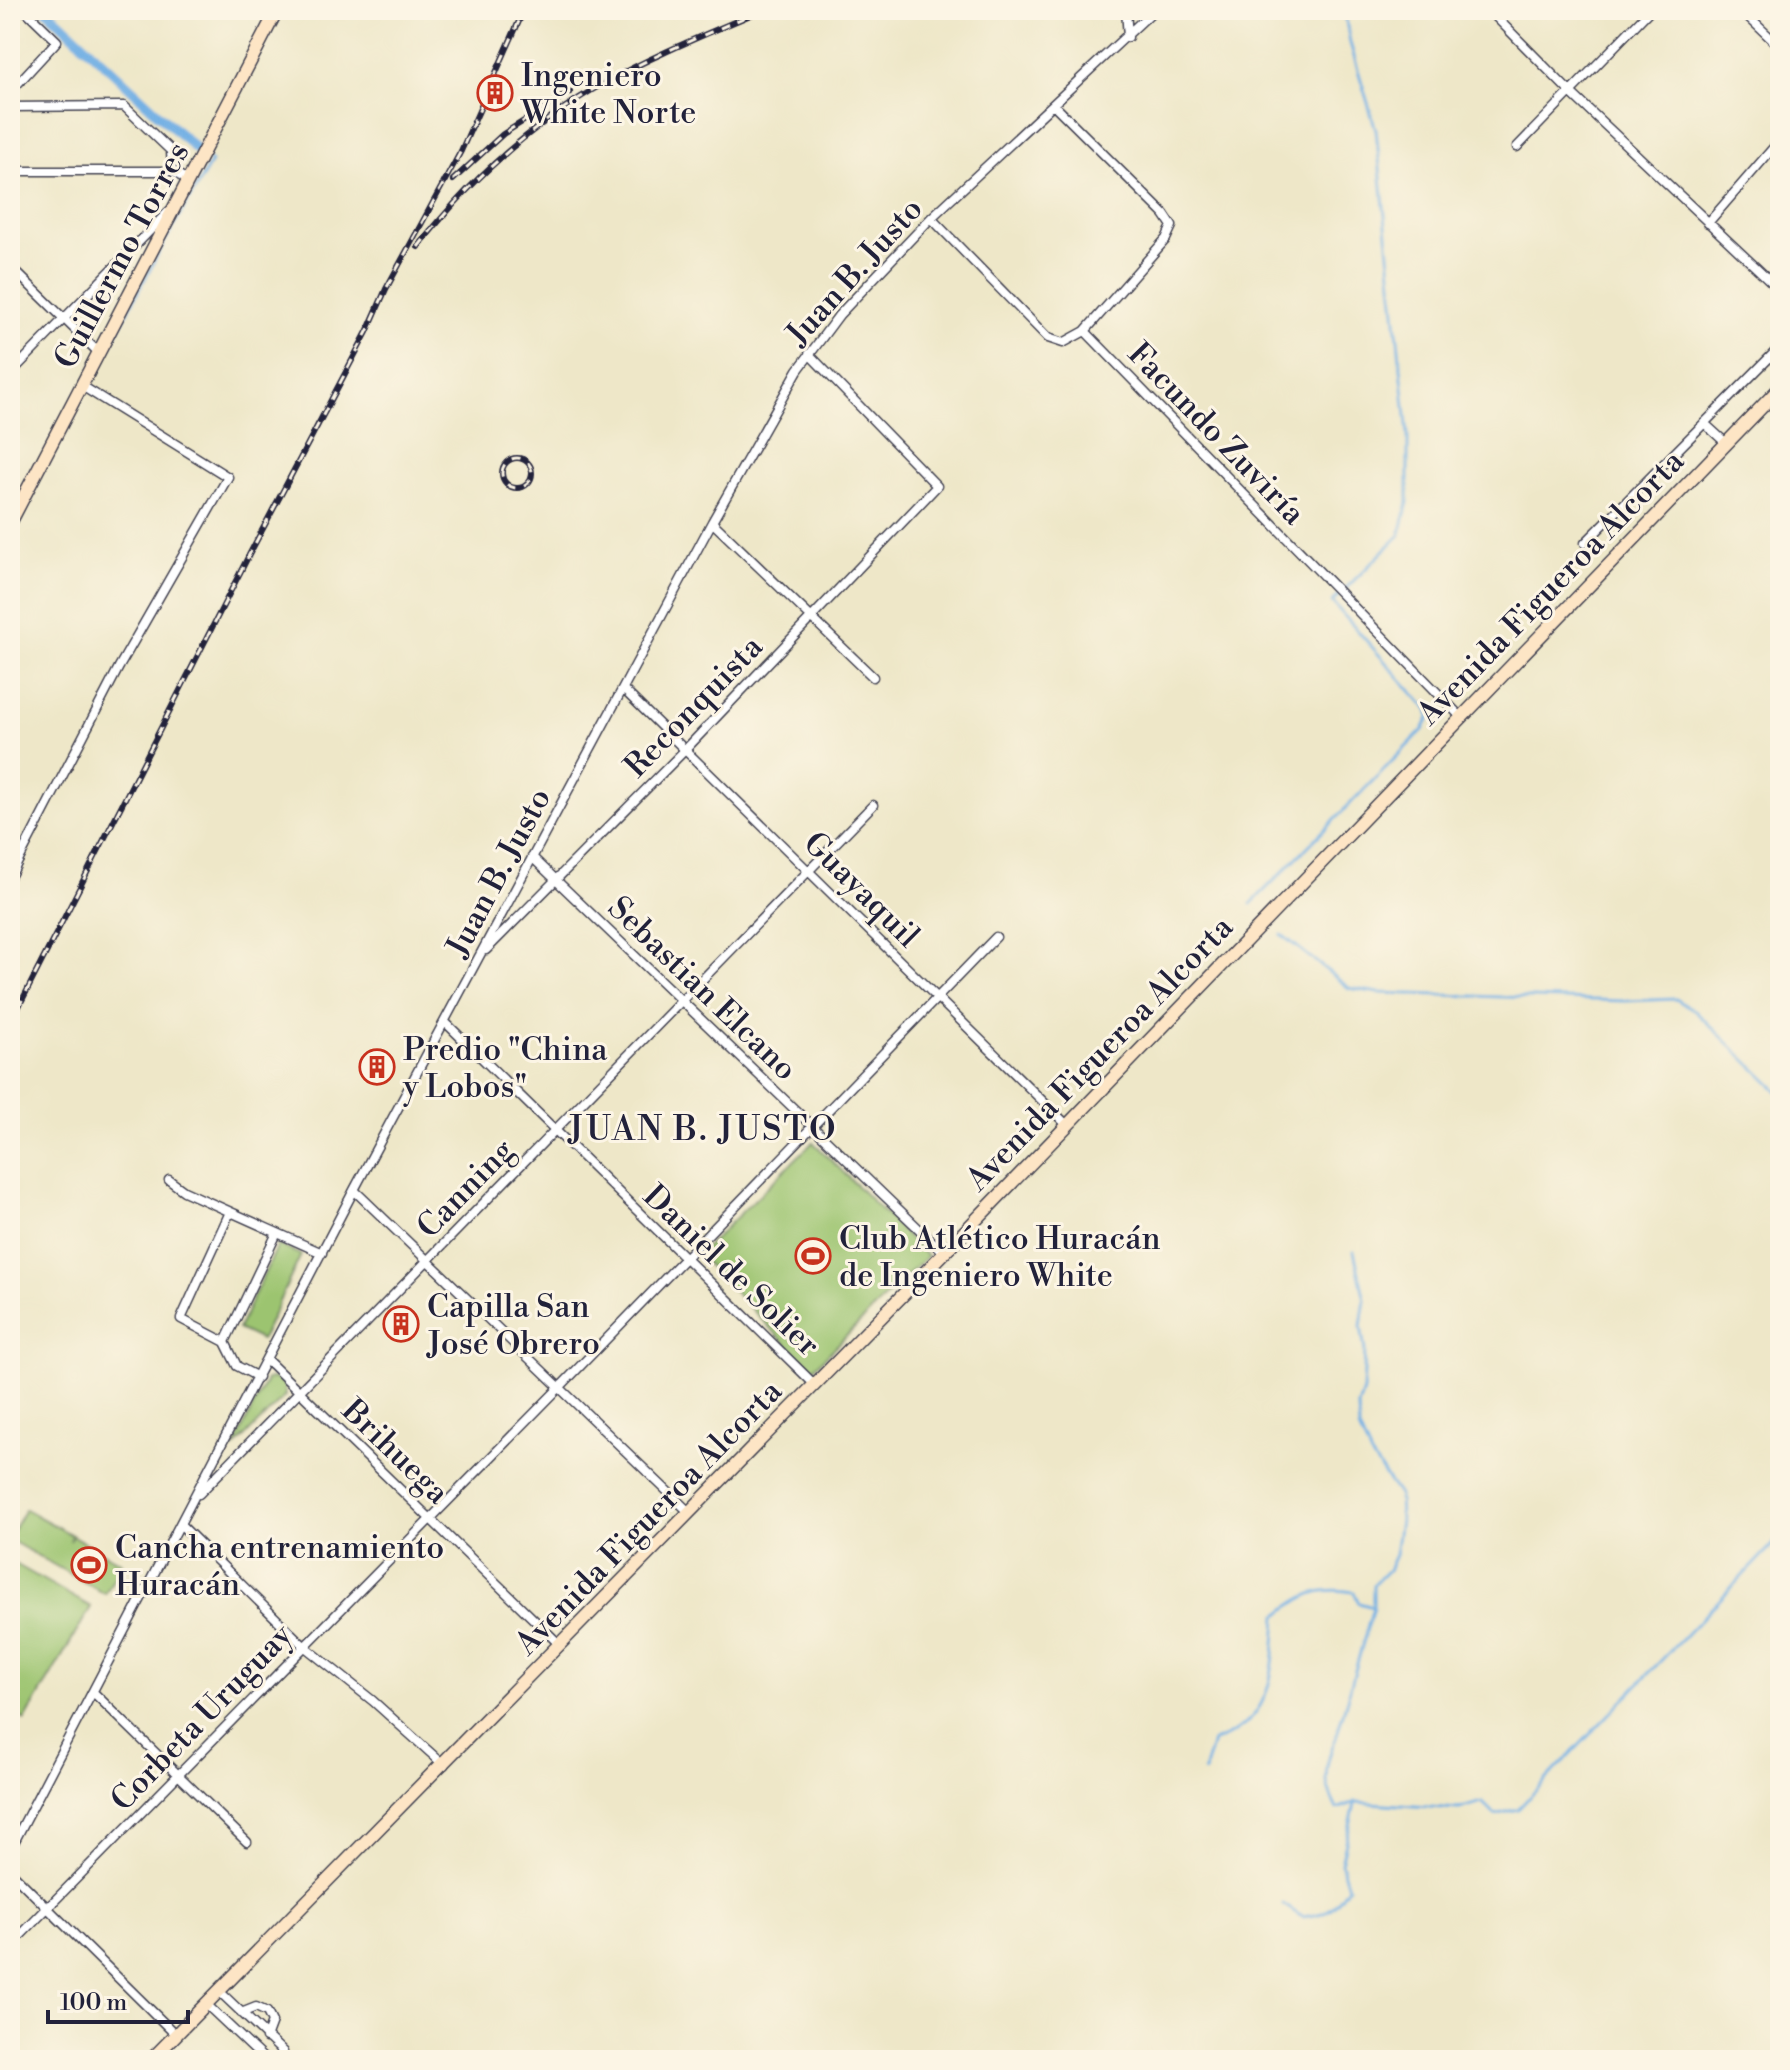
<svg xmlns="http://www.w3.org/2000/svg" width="1790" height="2070" font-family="'Libre Bodoni',serif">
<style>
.green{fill:#9cc470;stroke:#5f7356;stroke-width:2}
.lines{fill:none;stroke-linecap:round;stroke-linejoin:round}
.stream{stroke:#71afe4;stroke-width:3}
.canal{stroke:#71afe4;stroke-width:10}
.minor-casing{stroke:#414050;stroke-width:11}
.secondary-casing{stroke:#414050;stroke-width:15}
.minor{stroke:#fff;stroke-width:8}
.secondary{stroke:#fde5c5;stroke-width:12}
.rail-casing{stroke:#22223b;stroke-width:6}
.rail{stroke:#fcf5e5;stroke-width:3;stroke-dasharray:9;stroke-linecap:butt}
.labels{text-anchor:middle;stroke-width:6;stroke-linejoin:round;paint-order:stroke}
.poi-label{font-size:32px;fill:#22223b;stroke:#fcf5e5;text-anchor:start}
.street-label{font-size:32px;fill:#22223b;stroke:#fcf5e5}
.neighbourhood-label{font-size:34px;letter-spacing:2px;fill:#22223b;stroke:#fcf5e5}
</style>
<rect width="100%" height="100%" fill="#fcf5e5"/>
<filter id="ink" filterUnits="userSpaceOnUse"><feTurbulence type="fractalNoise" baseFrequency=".0125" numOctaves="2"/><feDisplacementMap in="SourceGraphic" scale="16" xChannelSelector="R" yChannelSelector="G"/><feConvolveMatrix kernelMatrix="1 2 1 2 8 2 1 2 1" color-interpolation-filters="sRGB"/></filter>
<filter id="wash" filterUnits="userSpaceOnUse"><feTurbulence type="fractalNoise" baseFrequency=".006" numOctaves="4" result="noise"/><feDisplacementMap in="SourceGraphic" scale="32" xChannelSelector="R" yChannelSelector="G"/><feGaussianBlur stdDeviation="1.8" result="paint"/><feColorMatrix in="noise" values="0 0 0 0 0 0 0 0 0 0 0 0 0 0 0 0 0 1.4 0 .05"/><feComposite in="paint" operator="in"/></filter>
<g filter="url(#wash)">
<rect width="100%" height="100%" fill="#eee7c8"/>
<path class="green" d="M813 1142 927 1256 812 1370 698 1255Z
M278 1245 301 1255 261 1340 238 1329Z
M275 1378 284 1385 285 1396 233 1449 266 1380Z
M25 1509 72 1535 70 1541 73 1536 122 1563 105 1594 10 1540V1535Z
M10 1561 91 1607 25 1720 10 1712Z"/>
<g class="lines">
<path class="stream" d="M88 386 164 243 211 162 209 160
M1251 904 1423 730 1429 718V711L1332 602 1400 535 1408 502V435L1376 130 1350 43 1344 10
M1282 935 1349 988 1379 993 1624 1001 1676 999 1695 1011 1780 1093
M1354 1251 1365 1300 1361 1326 1365 1351 1363 1391 1358 1406 1359 1429 1371 1456 1399 1495 1400 1520 1395 1555 1388 1570 1373 1585V1607
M1204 1772 1213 1742C1274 1722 1273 1671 1277 1616 1304 1594 1320 1586 1354 1592L1359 1603 1373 1607 1336 1738C1324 1766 1322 1781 1337 1809L1356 1802 1459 1809 1482 1802 1495 1815 1518 1809 1780 1537
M1283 1904 1302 1917C1328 1914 1334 1910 1348 1887L1341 1863 1355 1804"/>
<path class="canal" d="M47 10 196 149"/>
</g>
</g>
<g filter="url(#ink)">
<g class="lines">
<defs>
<path id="minor" d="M1126 10 1128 37
M1489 10 1569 91 1780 290
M1741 10 1780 47
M10 92 57 41 25 10
M1054 105 1164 214 1172 226 1166 239 1085 331
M10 107 124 106 171 151 172 171
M1517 147 1650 10
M10 171H172L189 181
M931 218 1048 338 1063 343 1085 331 1460 716
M1708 223 1780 140
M10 266 99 353
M10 374 169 211
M1704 423 1726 443
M712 522 873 677
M1585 543 1780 347
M623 689 1066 1124
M532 857 944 1253
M10 877 119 667 228 477 82 386
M486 950 685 750 937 486 809 354
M446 1023 814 1384
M169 1180 184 1191 322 1253
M354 1190 689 1512
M230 1212 181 1319 225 1342 237 1366 258 1377
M225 1342 277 1233
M267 1360 560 1645
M199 1494 873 805
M180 1524 304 1646 373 1701 444 1765
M93 1692 247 1842
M10 1850 354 1190 712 522 798 370 839 315 931 218 1154 10
M10 1871 176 2035
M10 1946 559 1388 996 937
M219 1991 283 2052
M206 2004 265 2060
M241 2013 256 2007 267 2012 272 2022 266 2038"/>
<path id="secondary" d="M10 523 277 10
M151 2060 944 1253 1780 388"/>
</defs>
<use href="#minor" class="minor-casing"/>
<use href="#secondary" class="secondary-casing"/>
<use href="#minor" class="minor"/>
<use href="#secondary" class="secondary"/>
<defs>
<path id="rail" d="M453 180 503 134 570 92
M418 247C469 181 533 123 606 82 656 54 709 33 762 10
M502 473a15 15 0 1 1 30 0a15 15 0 1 1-30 0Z
M10 1024 249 555 367 332 386 289 461 151 524 10"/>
</defs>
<use href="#rail" class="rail-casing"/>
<use href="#rail" class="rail"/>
</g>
</g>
<defs>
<symbol id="building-ring" viewBox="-11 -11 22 22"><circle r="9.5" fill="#fcf5e5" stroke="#c8321e" stroke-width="1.5"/><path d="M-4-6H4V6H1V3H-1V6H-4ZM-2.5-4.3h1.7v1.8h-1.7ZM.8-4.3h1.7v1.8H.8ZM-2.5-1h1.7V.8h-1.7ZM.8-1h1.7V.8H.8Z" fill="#c8321e"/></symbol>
<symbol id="stadium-ring" viewBox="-11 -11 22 22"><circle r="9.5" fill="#fcf5e5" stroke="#c8321e" stroke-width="1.5"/><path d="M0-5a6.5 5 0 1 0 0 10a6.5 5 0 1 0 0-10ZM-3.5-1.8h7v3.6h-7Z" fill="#c8321e"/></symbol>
</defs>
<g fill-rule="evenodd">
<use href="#building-ring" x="475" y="73" width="40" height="40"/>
<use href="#building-ring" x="357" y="1047" width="40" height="40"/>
<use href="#stadium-ring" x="793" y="1236" width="40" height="40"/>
<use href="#building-ring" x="381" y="1304" width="40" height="40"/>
<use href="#stadium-ring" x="69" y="1545" width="40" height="40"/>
</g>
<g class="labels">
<g class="poi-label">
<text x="521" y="86">Ingeniero<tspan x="521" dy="37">White Norte</tspan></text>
<text x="403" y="1060">Predio "China<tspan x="403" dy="37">y Lobos"</tspan></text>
<text x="839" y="1249">Club Atlético Huracán<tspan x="839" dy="37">de Ingeniero White</tspan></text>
<text x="427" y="1317">Capilla San<tspan x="427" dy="37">José Obrero</tspan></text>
<text x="115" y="1558">Cancha entrenamiento<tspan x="115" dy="37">Huracán</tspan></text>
</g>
<g class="street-label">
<text transform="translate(121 255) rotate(-62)" y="11">Guillermo Torres</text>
<text transform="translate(854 271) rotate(-48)" y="11">Juan B. Justo</text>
<text transform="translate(1217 433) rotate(46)" y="11">Facundo Zuviría</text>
<text transform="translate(1550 587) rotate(-46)" y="11">Avenida Figueroa Alcorta</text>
<text transform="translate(693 706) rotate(-46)" y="11">Reconquista</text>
<text transform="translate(498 872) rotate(-62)" y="11">Juan B. Justo</text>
<text transform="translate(862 889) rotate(45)" y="11">Guayaquil</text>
<text transform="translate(703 988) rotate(44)" y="11">Sebastian Elcano</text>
<text transform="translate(1099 1053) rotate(-46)" y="11">Avenida Figueroa Alcorta</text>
<text transform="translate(465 1188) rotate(-46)" y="11">Canning</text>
<text transform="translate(732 1270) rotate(44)" y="11">Daniel de Solier</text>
<text transform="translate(396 1451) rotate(44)" y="11">Brihuega</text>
<text transform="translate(648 1517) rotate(-46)" y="11">Avenida Figueroa Alcorta</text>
<text transform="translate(201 1717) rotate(-46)" y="11">Corbeta Uruguay</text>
</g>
<g class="neighbourhood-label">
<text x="703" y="1140">JUAN B. JUSTO</text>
</g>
</g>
<rect width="1790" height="2070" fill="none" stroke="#fcf5e5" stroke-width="40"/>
<path d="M48 2010v12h140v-12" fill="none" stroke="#22223b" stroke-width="4"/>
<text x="60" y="2010" font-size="24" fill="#22223b" stroke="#fcf5e5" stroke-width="6" paint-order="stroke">100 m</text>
</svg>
